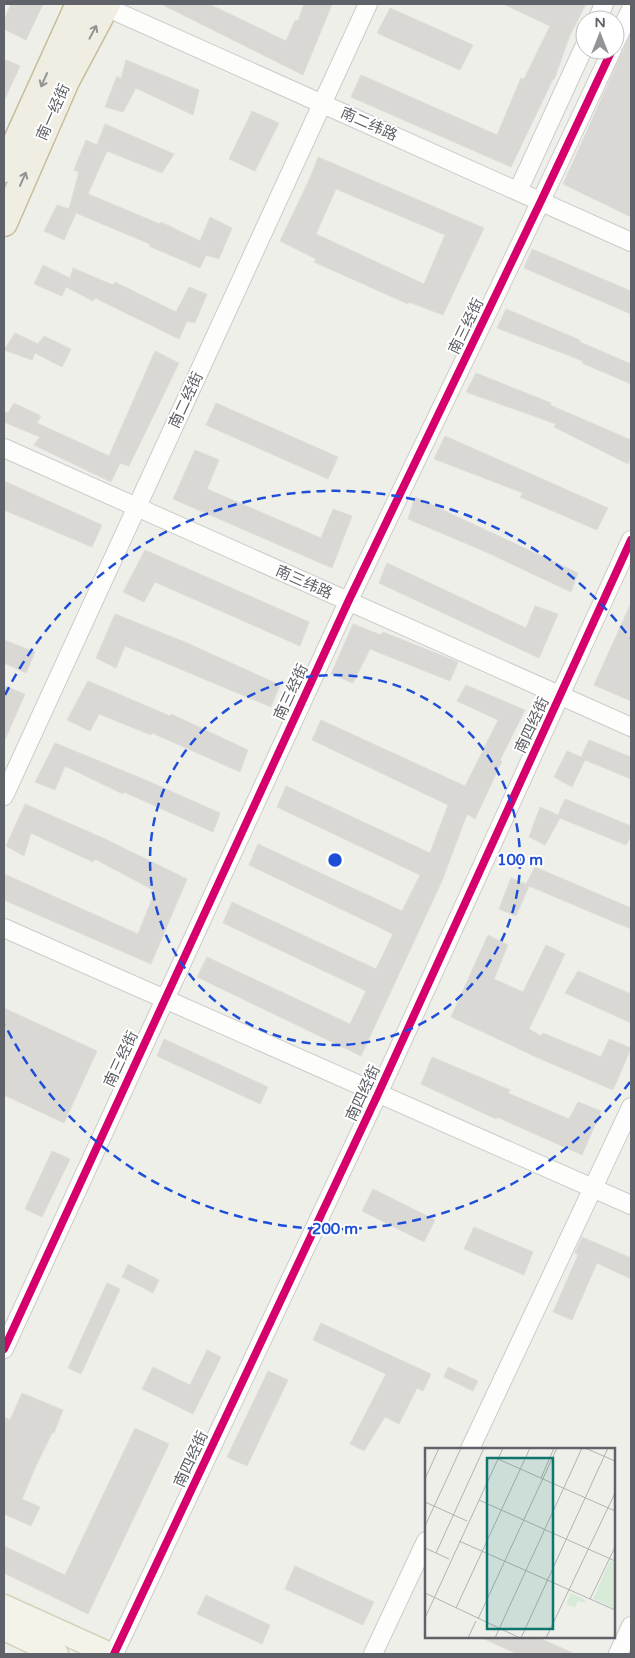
<svg xmlns="http://www.w3.org/2000/svg" width="635" height="1658" font-family="'Varela Round','Noto Sans SC',sans-serif">
<style>
.building{fill:#d9d8d5;stroke:#deddd9;fill-rule:evenodd}
.lines{fill:none;stroke-linecap:round;stroke-linejoin:round}
.minor-casing{stroke:#cbcbcb;stroke-width:20}
.major-casing{stroke:#d6d2b9;stroke-width:25}
.highway-casing{stroke:#c6be98;stroke-width:29}
.minor{stroke:#fdfdfc;stroke-width:18}
.major{stroke:#f3f3ea;stroke-width:22}
.highway{stroke:#f0eee3;stroke-width:26}
.cycleway-casing{stroke:#fff;stroke-width:11}
.cycleway{stroke:#d6006c;stroke-width:8}
.oneway{stroke:#929393}
.ring{fill:none;stroke:#1d4ed8;stroke-width:2.5;stroke-dasharray:9 6}
.labels{text-anchor:middle;stroke-width:4;stroke-linejoin:round;paint-order:stroke}
.street-label{font-size:15px;fill:#5f6268;stroke:#fff}
.inset-road{fill:none;stroke:#b1b3b2;stroke-width:1}
.view{fill:#0f766e;fill-opacity:0.15;stroke:#0f766e;stroke-width:2.5}
.inset-edge{fill:none;stroke:#5f6268;stroke-width:2.5}
.centre{fill:#1d4ed8;stroke:#fff;stroke-width:2.5}
.ring-label{font-size:15px;text-anchor:middle;font-weight:bold;fill:#1d4ed8;stroke:#fff;stroke-width:4;stroke-linejoin:round;paint-order:stroke}
</style>
<rect width="100%" height="100%" fill="#efefea"/>
<path class="building" d="M11 4H43L26 40 4 29V20Z
M161 4H209L286 41 295 20 298 21 304 4H332L303 75Z
M503 4H586L570 35 554 80 553 79 511 167 351 97 361 75 497 135 521 78 524 79 550 26Z
M390 8 473 45 460 70 377 33Z
M631 33V217L563 184Z
M4 59 20 66 4 101Z
M126 60 199 90 193 115 136 88 123 112 105 107 117 76 121 79Z
M252 111 279 123 255 171 229 159Z
M105 124 174 154 162 173 107 151 88 194 160 224 161 222 200 241 210 217 232 228 219 259 206 255 200 268 149 246 150 244 76 213 64 240 44 231 57 205 69 209 79 172 74 170 86 140 97 145Z
M318 157 484 228 443 315 409 302 408 304 314 262 316 259 280 241 310 178ZM336 189 445 235 424 284 316 234Z
M532 249 631 291V314L524 268Z
M43 265 70 278 73 268 113 285 115 282 176 312 189 287 207 294 195 323 187 321 179 339 95 298 93 301 66 287 62 296 34 284Z
M506 309 580 340V342L631 364V384L582 363 583 361 497 328Z
M15 333 38 344 44 336 71 349 62 367 35 353 32 360 4 350Z
M155 351 179 363 129 466 120 463 111 482 34 445 40 437 4 422V411L8 413 14 403 41 416 37 423 109 456Z
M476 373 551 403 550 405 631 440V456L628 464 554 427 556 424 466 392Z
M216 403 338 457 328 479 206 425Z
M445 436 608 508 597 530 520 497 523 493 434 459Z
M195 450 219 460 207 489 321 538 333 509 352 516 332 568 173 499Z
M4 481 102 525 92 547 4 510Z
M415 497 578 573 571 592 486 552 408 519Z
M145 550 309 622 300 646 155 582 144 602 123 592Z
M387 563 526 628 535 606 558 614 539 658 379 583Z
M631 603V701L594 685Z
M115 614 187 643 280 685 271 707 125 646 116 668 96 658Z
M353 624 381 635 383 632 458 662 450 681 370 649 353 683 331 674Z
M4 640 35 652 26 673 4 663Z
M88 681 170 716 171 714 248 750 240 772 152 733 151 735 99 714 90 731 67 720Z
M466 685 525 710 500 760 502 761 475 819 467 814 442 881 361 1056 197 977 207 957 350 1024 366 991 223 923 232 902 376 969 393 934 249 865 258 844 402 911 420 875 277 807 286 786 430 853 448 805 312 740 321 720 465 786 498 720 457 701Z
M4 686 25 694 4 742Z
M589 740 631 757V779L585 760 572 787 554 777 567 751 581 757Z
M55 743 141 778 220 813 213 832 124 792 123 794 65 766 55 790 35 782Z
M565 799 631 826V836L626 845 560 818 545 845 529 837 540 807 558 815Z
M25 804 103 838 187 879 151 964 4 900V874L138 934 155 891 95 859 93 862 31 833 24 856 6 846Z
M535 867 631 908V929L529 886 516 916 499 909 511 878 526 884Z
M488 935 508 945 494 979 523 992 546 945 565 954 529 1029 541 1036 543 1033 601 1057 609 1039 631 1048 613 1090 536 1057 451 1017Z
M578 971 631 994V1023L565 993Z
M4 1008 97 1051 64 1123 4 1095Z
M164 1039 268 1087 260 1104 157 1056Z
M432 1057 510 1090 508 1093 569 1119 578 1102 601 1111 582 1155 497 1117 496 1119 421 1084Z
M52 1151 70 1159 42 1217 25 1209Z
M373 1189 435 1220 424 1242 362 1211Z
M474 1227 533 1252 524 1275 464 1249Z
M582 1237 631 1258V1279L597 1263 572 1320 553 1312 578 1255 575 1253Z
M128 1264 159 1280 153 1293 122 1277Z
M107 1283 120 1289 81 1374 68 1368Z
M321 1323 431 1374 423 1391 417 1388 399 1424 385 1417 364 1451 350 1444 386 1374 313 1340Z
M207 1350 221 1357 193 1414 142 1389 153 1367 190 1385Z
M448 1367 478 1381 473 1391 444 1377Z
M268 1371 288 1380 247 1466 227 1457Z
M22 1393 63 1410 54 1433H52L35 1468 22 1499 40 1507 31 1526 4 1514V1417L10 1420Z
M135 1428 169 1444 88 1614 4 1573V1546L65 1575Z
M295 1566 374 1602 363 1625 285 1589Z
M206 1595 270 1625 262 1644 197 1614Z
M480 1637H537L575 1654H517Z"/>
<g class="lines">
<defs>
<path id="minor" d="M106 7 631 242
M597 20 604 4
M615 43 631 9
M518 191 585 45
M4 448 631 727
M4 796 368 4
M4 928 631 1205
M4 1349 348 602 541 201 612 50
M470 1449 631 1107
M114 1654 378 1094 631 540
M373 1654 426 1541
M618 1654 631 1626"/>
<path id="major" d="M4 1606 110 1654
M4 1629 57 1654"/>
<path id="highway" d="M4 169 79 4
M4 223 66 81 107 4"/>
</defs>
<use href="#minor" class="minor-casing"/>
<use href="#major" class="major-casing"/>
<use href="#highway" class="highway-casing"/>
<use href="#minor" class="minor"/>
<use href="#major" class="major"/>
<use href="#highway" class="highway"/>
<defs>
<path id="cycleway" d="M4 1349 348 602 541 201 612 50
M114 1654 378 1094 631 540"/>
</defs>
<use href="#cycleway" class="cycleway-casing"/>
<use href="#cycleway" class="cycleway"/>
</g>
<defs><path id="oneway-shaft" d="M-6 0H5M1.5-3L5.5 0L1.5 3" fill="none" stroke-width="1.6" stroke-linecap="round" stroke-linejoin="round" transform="scale(1.25)"/></defs>
<g class="oneway">
<use href="#oneway-shaft" transform="translate(93 32) rotate(-62)"/>
<use href="#oneway-shaft" transform="translate(44 80) rotate(114)"/>
<use href="#oneway-shaft" transform="translate(23 179) rotate(-66)"/>
</g>
<g class="ring">
<circle cx="335" cy="860" r="185"/>
<path d="M630 1082A369 369 0 0 1 5 1025M5 695A369 369 0 0 1 630 638"/>
</g>
<g class="labels">
<g class="street-label">
<text transform="translate(53 112) rotate(-66)" y="5">南一经街</text>
<text transform="translate(369 124) rotate(24)" y="5">南二纬路</text>
<text transform="translate(466 326) rotate(-64)" y="5">南三经街</text>
<text transform="translate(186 400) rotate(-65)" y="5">南二经街</text>
<text transform="translate(304 582) rotate(24)" y="5">南三纬路</text>
<text transform="translate(291 692) rotate(-65)" y="5">南三经街</text>
<text transform="translate(532 725) rotate(-65)" y="5">南四经街</text>
<text transform="translate(121 1059) rotate(-65)" y="5">南三经街</text>
<text transform="translate(363 1093) rotate(-65)" y="5">南四经街</text>
<text transform="translate(191 1459) rotate(-65)" y="5">南四经街</text>
</g>
</g>
<g transform="translate(425 1448)">
<rect width="190" height="190" fill="#efefea"/>
<path d="M185 112 190 115V161L168 151ZM146 145 161 152 159 155 153 153 150 160 141 156Z" fill="#d8ebd8"/>
<path class="inset-road" d="M160 0 190 13M73 11 190 63M116 30 129 0M0 31 14 0M54 52 190 113M0 54 42 73M0 78 36 0M34 93 190 162M0 100 24 111M11 105 59 0M0 145 95 190M165 151 190 99M31 160 105 0M0 170 78 0M53 171 132 0M43 190 51 173M70 190 157 0M96 190 183 0M121 190 190 45"/>
<path class="view" d="M62 10H128V181H62Z"/>
<rect width="190" height="190" class="inset-edge"/>
</g>
<circle cx="335" cy="860" r="8" class="centre"/>
<g class="ring-label">
<text x="520" y="865">100 m</text>
<text x="335" y="1234">200 m</text>
</g>
<rect width="635" height="1658" fill="none" stroke="#5f6268" stroke-width="10"/>
<g transform="translate(600 35)"><circle r="24" fill="#ffffff" stroke="#bfc0c3"/>
<path d="M0-4L9 19L0 12L-9 19Z" fill="#919396"/>
<text y="-8" font-size="14" font-weight="bold" text-anchor="middle" fill="#5f6268">N</text>
</g>
</svg>
